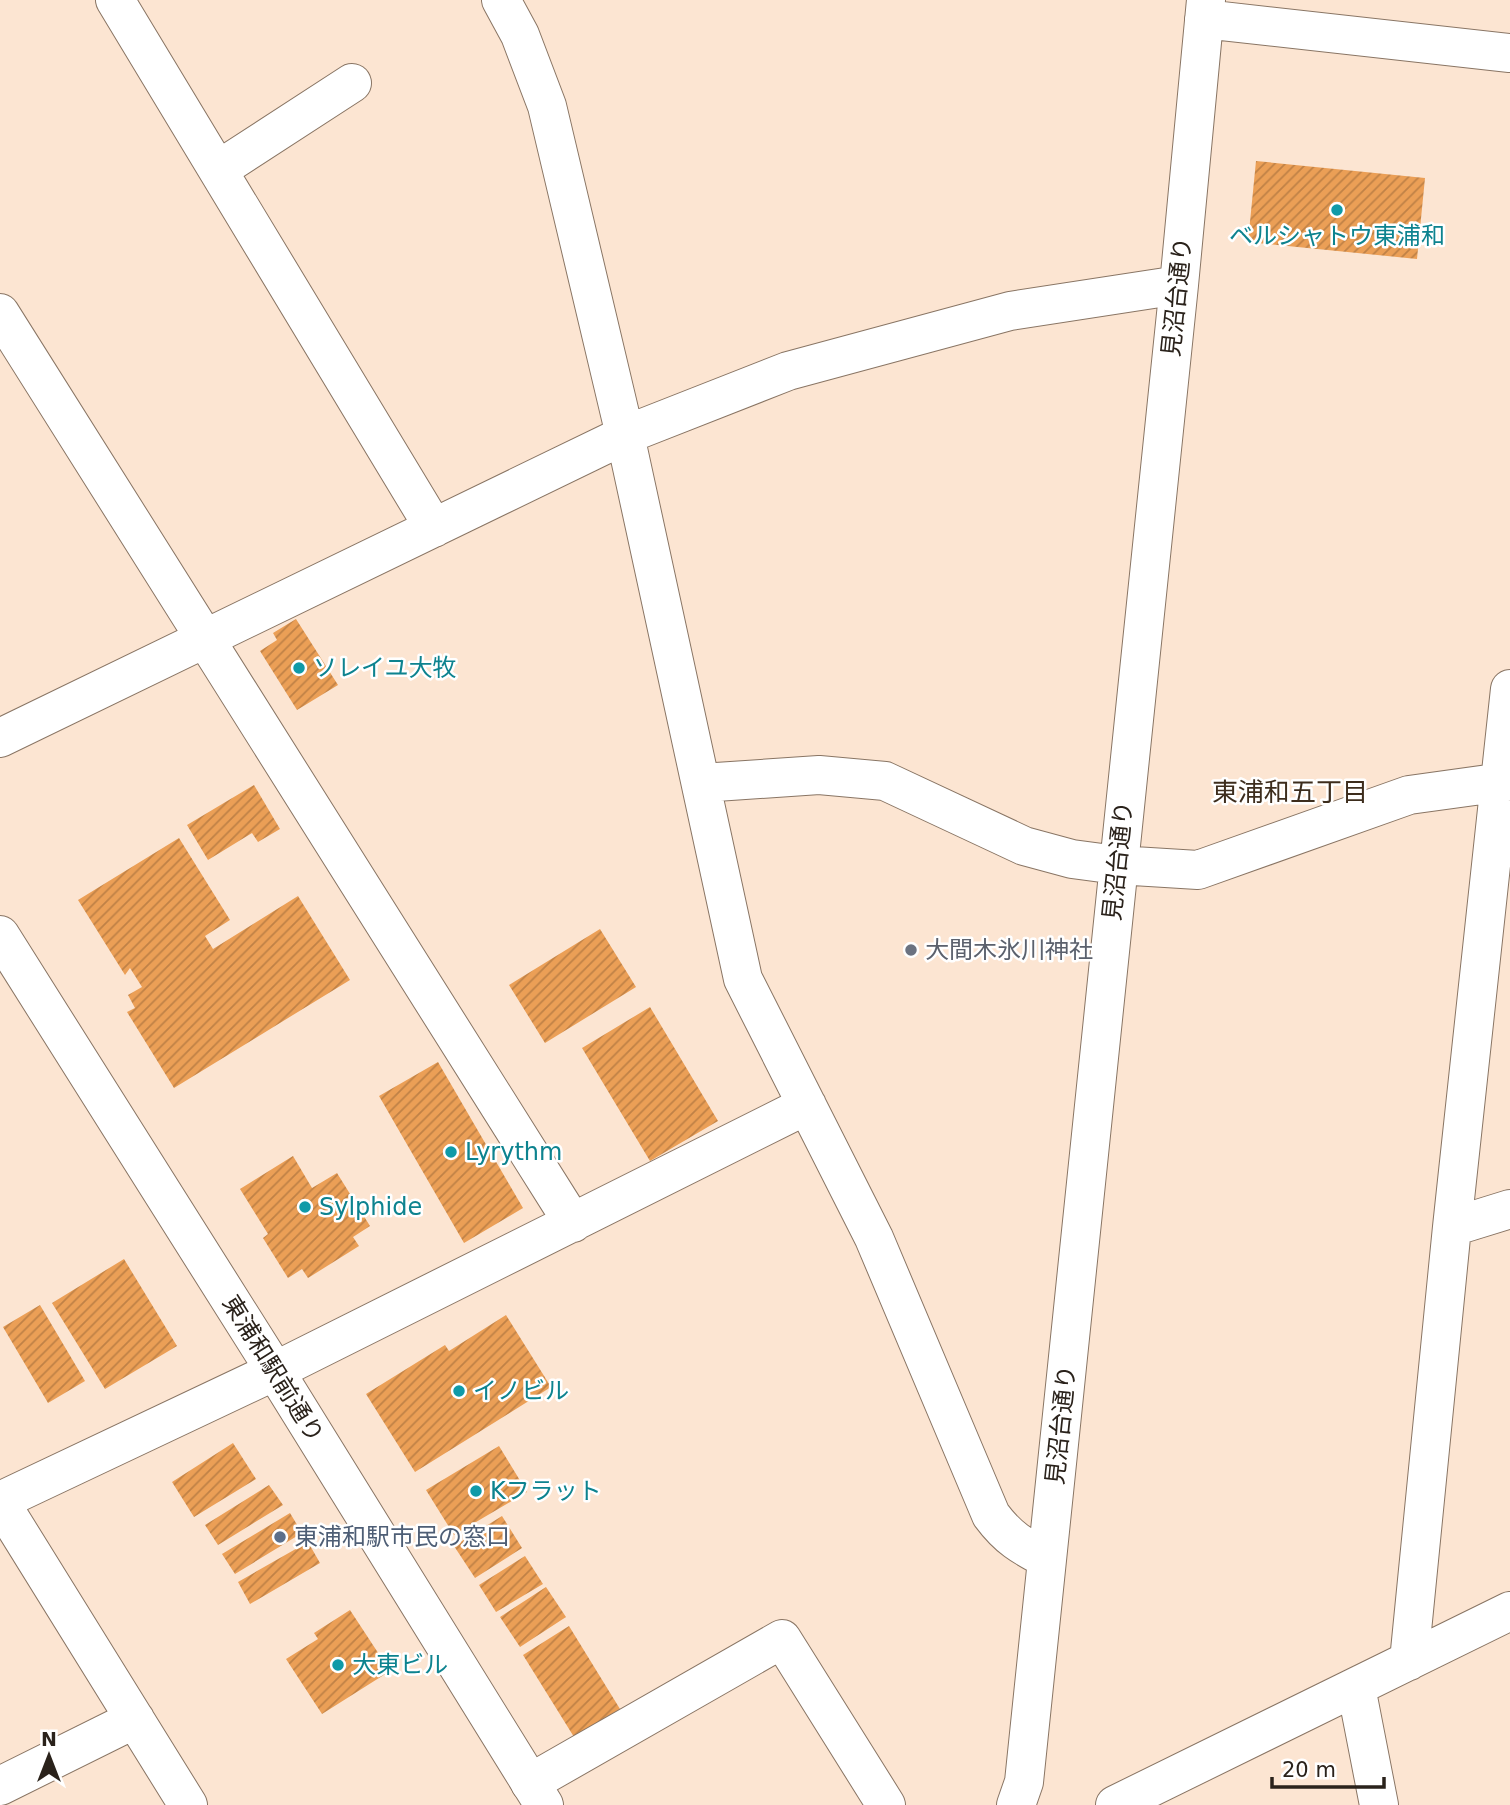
<svg xmlns="http://www.w3.org/2000/svg" width="1510" height="1805" font-family="'DejaVu Sans','Noto Sans JP',sans-serif">
<style>
.building{fill:url(#building-hatch)}
.lines{fill:none;stroke-linecap:round;stroke-linejoin:round}
.minor-casing{stroke:#897564;stroke-width:40}
.major-casing{stroke:#897564;stroke-width:40}
.minor{stroke:#fff;stroke-width:38}
.major{stroke:#fff;stroke-width:38}
.culture-dot{fill:#0f9aa8;stroke:#fff;stroke-width:2.5}
.worship-dot{fill:#6b7280;stroke:#fff;stroke-width:2.5}
.service-dot{fill:#5c6f8a;stroke:#fff;stroke-width:2.5}
.labels{text-anchor:middle;stroke-width:5;stroke-linejoin:round;paint-order:stroke}
.culture-label{font-size:24px;fill:#0d838f;stroke:#fff;text-anchor:start}
.street-label{font-size:24px;fill:#2a221b;stroke:#fff}
.worship-label{font-size:24px;fill:#5b616d;stroke:#fff;text-anchor:start}
.service-label{font-size:24px;fill:#4e5e75;stroke:#fff;text-anchor:start}
.neighbourhood-label{font-size:26px;fill:#3d2d1d;stroke:#fff}
</style>
<defs>
<pattern id="building-hatch" width="6" height="6" patternUnits="userSpaceOnUse" patternTransform="scale(1.75)"><rect width="6" height="6" fill="#eb9f56"/><path d="M-1 1l2-2M0 6l6-6M5 7l2-2" fill="none" stroke="#bf8146"/></pattern>
</defs>
<rect width="100%" height="100%" fill="#fce5d2"/>
<path class="building" d="M1256 161 1425 178 1417 259 1248 242Z
M296 619 338 685 297 710 260 651 277 640 273 633Z
M254 785 280 829 258 842 252 833 208 860 187 825Z
M179 838 230 920 205 936 213 949 298 896 350 980 174 1088 127 1012 135 1008 128 995 142 987 130 968 125 975 78 900Z
M600 929 636 987 545 1043 509 985Z
M650 1007 718 1121 650 1161 582 1048Z
M438 1062 523 1208 464 1243 379 1096Z
M293 1156 312 1188 337 1173 370 1226 353 1237 359 1246 308 1278 302 1269 288 1278 263 1238 268 1234 240 1189Z
M124 1259 177 1346 105 1389 52 1303Z
M40 1305 85 1381 48 1403 3 1327Z
M506 1315 551 1387 415 1472 366 1394 445 1345 449 1351Z
M233 1443 256 1479 194 1517 172 1482Z
M499 1446 527 1492 454 1535 426 1490Z
M269 1485 283 1505 218 1545 205 1525Z
M290 1513 302 1533 235 1574 222 1554Z
M502 1516 522 1548 475 1578 454 1546Z
M308 1542 320 1563 250 1604 238 1582Z
M525 1556 543 1584 496 1612 479 1585Z
M546 1587 566 1617 520 1647 500 1617Z
M350 1610 390 1671 322 1714 286 1659 318 1639 314 1633Z
M569 1626 620 1709 574 1737 523 1655Z"/>
<g class="lines">
<defs>
<path id="minor" d="M115 0 434 528
M501 0 520 35 547 106 625 435 743 979 874 1238 991 1515C1008 1538 1022 1546 1047 1559
M1204 19 1510 53
M218 170 352 83
M0 313 573 1223
M0 738 625 435 788 371 1010 311 1179 285
M701 783 819 775 885 781 1024 846 1072 859 1117 865 1198 870 1409 795 1510 781
M1452 1227 1510 1209
M0 1501 275 1371 807 1105
M0 1502 188 1805
M1409 1661 1452 1227 1510 689
M1356 1687 1379 1805
M530 1783 782 1639 886 1805
M0 1786 135 1719
M1016 1805 1024 1782 1179 285 1206 0
M1115 1805 1510 1611"/>
<path id="major" d="M0 935 275 1371 544 1805"/>
</defs>
<use href="#minor" class="minor-casing"/>
<use href="#major" class="major-casing"/>
<use href="#minor" class="minor"/>
<use href="#major" class="major"/>
</g>
<g class="culture-dot">
<circle cx="1337" cy="210" r="7"/>
<circle cx="299" cy="668" r="7"/>
<circle cx="451" cy="1152" r="7"/>
<circle cx="305" cy="1207" r="7"/>
<circle cx="459" cy="1391" r="7"/>
<circle cx="476" cy="1491" r="7"/>
<circle cx="338" cy="1665" r="7"/>
</g>
<circle class="worship-dot" cx="911" cy="950" r="7"/>
<circle class="service-dot" cx="280" cy="1537" r="7"/>
<g class="labels">
<g class="culture-label">
<text x="1337" y="244" text-anchor="middle">ベルシャトウ東浦和</text>
<text x="313" y="676">ソレイユ大牧</text>
<text x="465" y="1160">Lyrythm</text>
<text x="319" y="1215">Sylphide</text>
<text x="473" y="1399">イノビル</text>
<text x="490" y="1499">Kフラット</text>
<text x="352" y="1673">大東ビル</text>
</g>
<g class="street-label">
<text transform="translate(1177 297) rotate(-84)" y="8">見沼台通り</text>
<text transform="translate(1118 861) rotate(-84)" y="8">見沼台通り</text>
<text transform="translate(273 1369) rotate(58)" y="8">東浦和駅前通り</text>
<text transform="translate(1061 1425) rotate(-84)" y="8">見沼台通り</text>
</g>
<g class="worship-label">
<text x="925" y="958">大間木氷川神社</text>
</g>
<g class="service-label">
<text x="294" y="1545">東浦和駅市民の窓口</text>
</g>
<g class="neighbourhood-label">
<text x="1290" y="801">東浦和五丁目</text>
</g>
</g>
<g transform="translate(49 1756)" stroke="#ffffff" stroke-width="5" paint-order="stroke">
<path d="M0-5L12 26L0 18L-12 26Z" fill="#2a221b"/>
<text y="-10" font-size="19" font-weight="bold" text-anchor="middle" fill="#2a221b">N</text>
</g>
<path d="M1272 1777v10h112v-10" fill="none" stroke="#2a221b" stroke-width="3.5"/>
<text x="1282" y="1777" font-size="21" fill="#2a221b" stroke="#ffffff" stroke-width="5" paint-order="stroke">20 m</text>
</svg>
